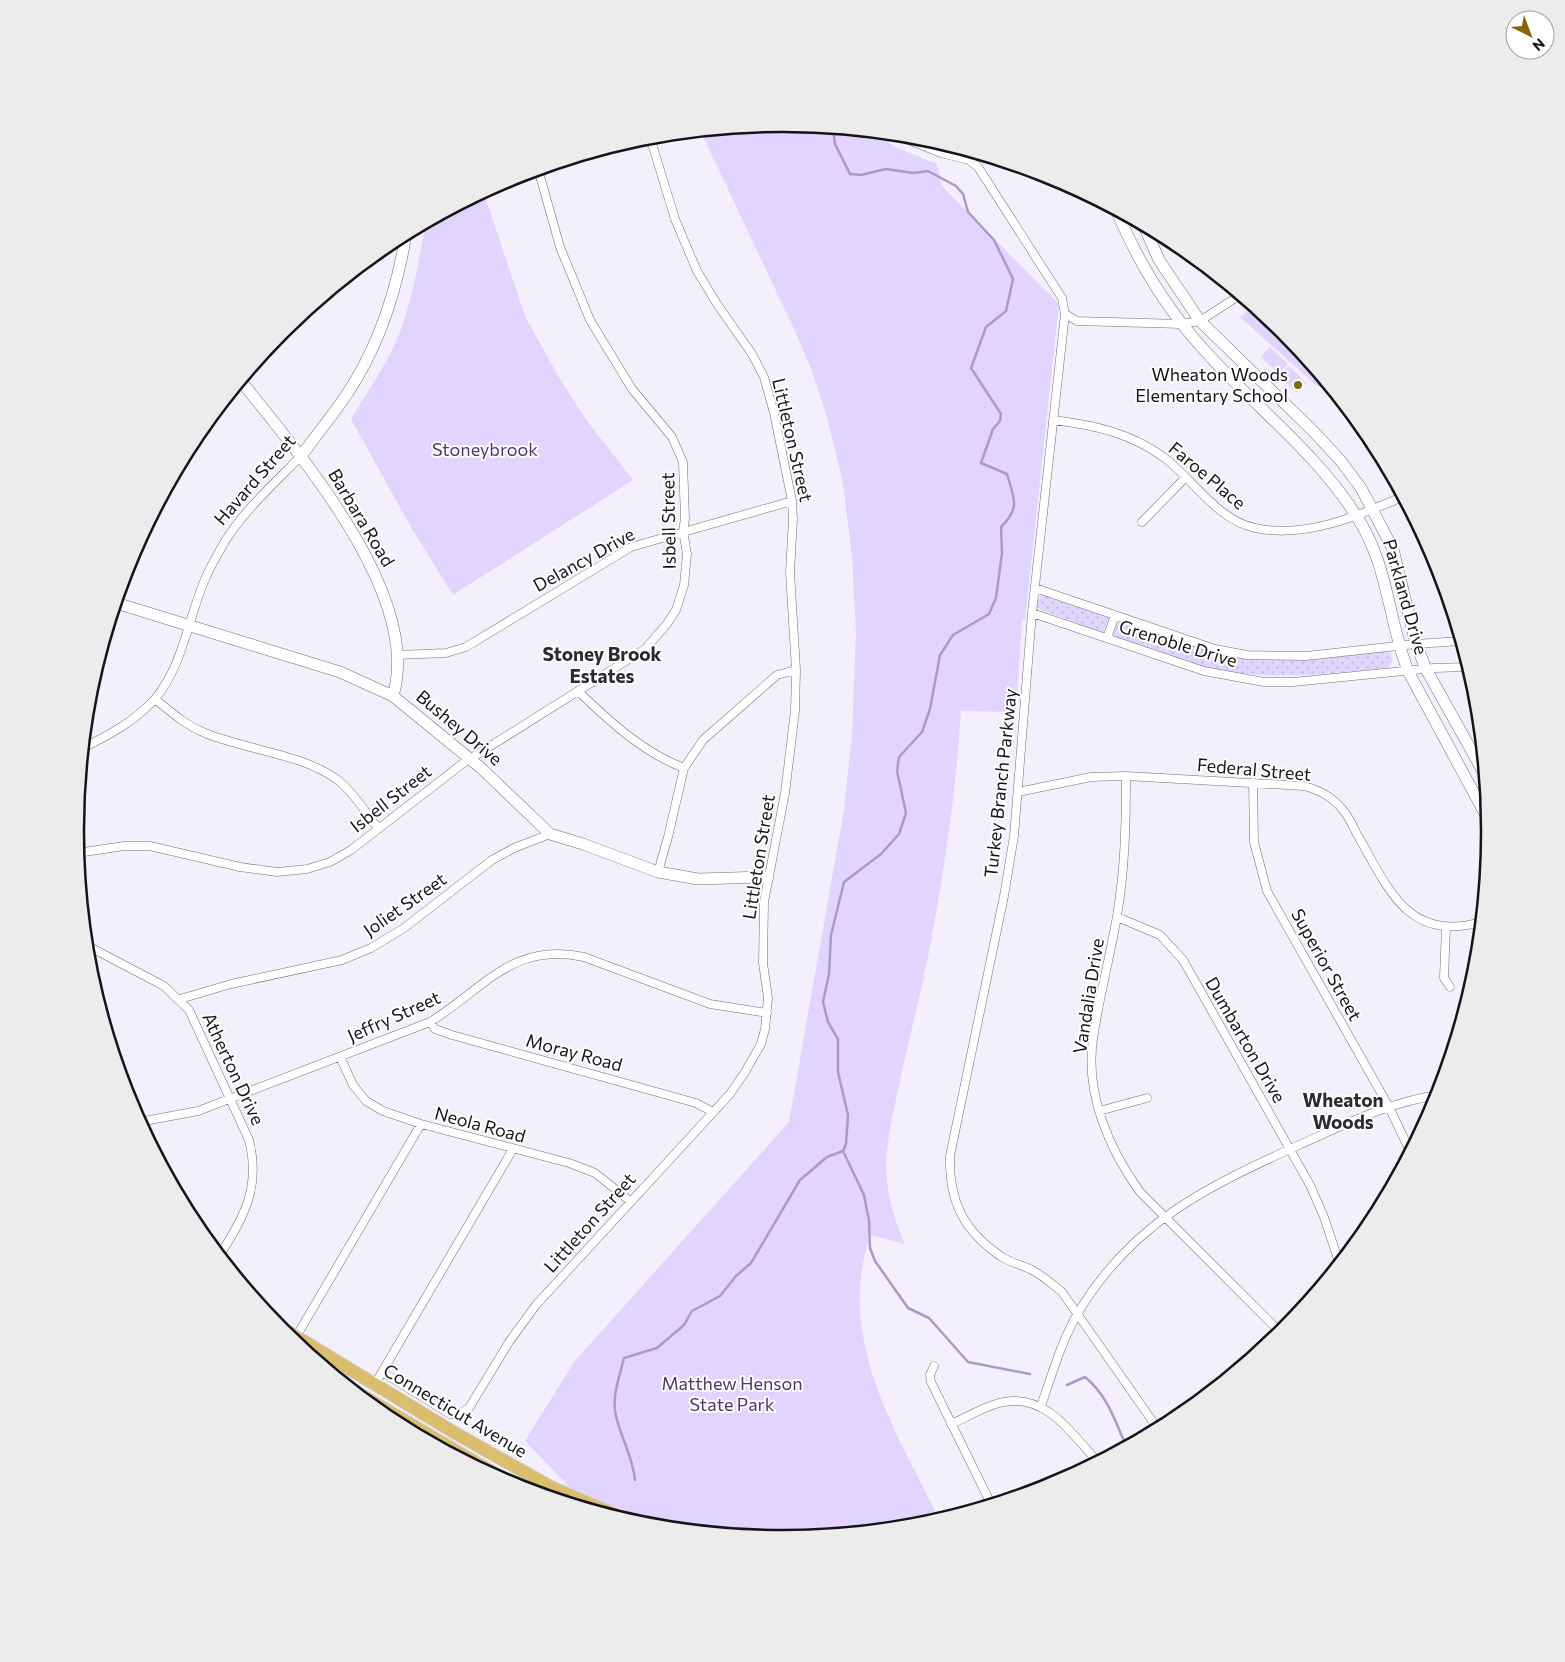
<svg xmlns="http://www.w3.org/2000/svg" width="1565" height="1662" font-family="Commissioner,sans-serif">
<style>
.grass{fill:url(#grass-dots)}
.park{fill:#e1d4fe}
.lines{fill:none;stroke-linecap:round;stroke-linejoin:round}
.stream{stroke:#aa9aca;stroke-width:2.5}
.street-casing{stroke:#726f7a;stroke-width:9}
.secondary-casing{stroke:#726f7a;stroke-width:12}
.primary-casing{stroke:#d0d0d1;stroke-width:14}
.street{stroke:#fff;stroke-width:8}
.secondary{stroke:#fff;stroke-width:11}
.primary{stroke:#dabe6e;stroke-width:12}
.poi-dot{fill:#886501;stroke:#fff;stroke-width:2}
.labels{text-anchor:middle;stroke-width:4;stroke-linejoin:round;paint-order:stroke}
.poi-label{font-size:18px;fill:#161419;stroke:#fff;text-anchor:end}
.street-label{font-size:18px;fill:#161419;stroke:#fff}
.park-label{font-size:18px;fill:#4d3572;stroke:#fff}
.neighbourhood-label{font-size:19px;font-weight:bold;fill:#2c2932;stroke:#fff}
.rim{fill:none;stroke:#161419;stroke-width:2.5}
</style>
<defs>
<pattern id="grass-dots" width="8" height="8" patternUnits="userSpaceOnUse" patternTransform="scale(1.25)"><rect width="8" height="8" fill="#e1d4fe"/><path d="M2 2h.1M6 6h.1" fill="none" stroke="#c0b5d9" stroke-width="1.8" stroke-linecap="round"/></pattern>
</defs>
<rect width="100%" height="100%" fill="#f3effc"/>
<path class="grass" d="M1041 595 1109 618 1103 633 1039 609 1036 605Z
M1118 621 1199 648 1247 657 1385 651 1391 654 1392 662 1387 668C1326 674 1267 681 1207 668 1174 661 1143 647 1112 636Z"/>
<path class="park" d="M783 124 877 133 893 146 937 164 942 186 1059 304 1025 620H1022L1016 712 961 711C956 792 944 872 929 952 919 1003 905 1053 895 1104 891 1125 886 1146 886 1168 887 1195 894 1220 905 1244L870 1235C836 1341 894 1426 939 1519L920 1525 782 1538 644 1525 591 1509 525 1441 574 1362 789 1122 844 810 852 734 856 633 852 556 843 483 827 417 812 371 794 329 701 132Z
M481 194H484L525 316 558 376 587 421 633 480 453 595 412 529 351 419C368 391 388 363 400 332 413 297 419 260 426 223Z
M1253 307 1283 331 1324 381 1318 387 1240 317Z
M1270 347 1288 364 1279 374 1261 357Z
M1289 366 1306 383 1297 393 1279 376Z"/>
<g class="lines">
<path class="stream" d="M843 1151 864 1195 869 1221 870 1248 875 1261 908 1308 929 1318 968 1362 1030 1374
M1067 1385 1085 1377C1107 1395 1115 1420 1126 1446
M635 1480C633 1457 621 1438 616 1416 611 1398 620 1375 624 1358L657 1348 684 1325 692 1311 720 1296 736 1276 751 1263 800 1180 827 1157 843 1151 846 1144 848 1115 838 1072V1039L828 1022 823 1002 829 974 831 935 844 882 881 854 899 834 906 813 897 771 899 757 922 732 930 709 940 655 953 635 989 614 996 598 1002 553 1001 527C1021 507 1014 499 1007 474L981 463 993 429 1000 421 1001 414 971 368 986 327 1006 311 1013 279 994 240 968 212 963 194 956 186 928 171 913 173 886 169 861 175 850 174 835 144 833 129"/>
<defs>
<path id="street" d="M896 135 941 153 969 160 978 167 1062 298 1065 314 1032 613 1014 836 1004 896 950 1156C949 1201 963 1231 1002 1257 1010 1262 1021 1265 1030 1269 1042 1275 1051 1283 1062 1292L1158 1429
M1065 314 1077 321 1181 324 1200 321 1240 295
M1053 420C1094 425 1132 433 1166 459 1195 482 1218 520 1255 528 1304 539 1358 516 1402 497
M1142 522 1185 478
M1035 588 1215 649 1247 655 1306 656 1416 644 1461 641
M1032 613 1204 671 1264 682H1293L1434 668 1469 667
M1107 638 1115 615
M397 655 446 653 466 647 631 547 792 501
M579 692C610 722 644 753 684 768
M155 699C171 712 185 725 205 733 246 750 304 754 339 781 354 793 366 813 378 828
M83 748C109 735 135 721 155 699 184 664 188 617 206 577 211 565 218 554 224 543 244 510 275 483 302 455
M1126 776C1126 823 1125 869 1117 916 1110 957 1099 998 1093 1039 1085 1094 1109 1149 1140 1192L1281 1333
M1253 782 1254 842 1267 891 1389 1107 1410 1151
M1018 792 1091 777 1126 776 1304 786C1319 790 1332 796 1342 809 1349 816 1353 827 1358 836 1388 888 1408 943 1481 922
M77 853 124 846H150L240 867 277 872 307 869 330 862 351 850 462 764 645 649 667 624 676 610 684 585 687 554 683 531 685 519 683 462 672 437 632 389 590 320 560 247 538 169
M658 872 668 837 684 768 703 740 777 675 796 670
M1117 917 1160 935 1183 960 1310 1185 1324 1217 1339 1262
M1446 927 1444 978 1450 987
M86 945 164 986 189 1010 249 1140C261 1188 244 1216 220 1255
M180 999 231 984 342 960 371 948 404 928 492 860 514 848 550 834
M430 1022 435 1029 452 1035 696 1103 713 1112
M340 1057 353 1085 366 1101 383 1111 421 1124 569 1163 595 1173 630 1201
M1099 1111 1147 1098
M139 1122 198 1111 430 1022C484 989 513 941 584 957L710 1004 767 1013
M296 1337 421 1124
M934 1366 930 1375 931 1382 991 1504
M382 1372 450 1414H459L469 1408 509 1342 536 1305 730 1094 745 1072 761 1044 765 1029 768 998 763 963 764 902 785 793 795 711 796 670 790 572 793 519 792 501 774 413 764 377 752 354 717 304 697 271 675 219 650 137
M375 1384 513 1149
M1041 1406C1052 1374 1062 1340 1079 1311 1134 1221 1207 1187 1299 1145 1344 1125 1389 1102 1438 1095
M951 1424C966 1418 988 1404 1004 1402 1047 1394 1072 1434 1097 1461"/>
<path id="secondary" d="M1117 212C1139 264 1167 310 1206 352 1256 408 1316 452 1357 517 1388 564 1388 619 1408 671L1489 821
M1144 226 1159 260 1200 321 1313 431 1340 460 1361 488 1393 549 1416 644 1426 669 1484 773
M241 381C299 454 423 596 393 696
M302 455C317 434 333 415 347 394 379 346 397 289 406 234
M116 603 340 672 393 696 481 768 550 834 583 844 658 872 698 879 768 877"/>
<path id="primary" d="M277 1325 455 1433 551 1487 620 1517
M356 1392 514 1485"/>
</defs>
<use href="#street" class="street-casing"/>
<use href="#secondary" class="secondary-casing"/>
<use href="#primary" class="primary-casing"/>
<use href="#street" class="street"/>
<use href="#secondary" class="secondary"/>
<use href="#primary" class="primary"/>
</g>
<circle class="poi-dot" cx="1298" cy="385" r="5"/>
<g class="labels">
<g class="poi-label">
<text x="1288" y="381">Wheaton Woods<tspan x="1288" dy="21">Elementary School</tspan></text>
</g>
<g class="street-label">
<text transform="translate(792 440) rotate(77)" y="6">Littleton Street</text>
<text transform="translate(1207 476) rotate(40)" y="6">Faroe Place</text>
<text transform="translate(255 480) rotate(-49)" y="6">Havard Street</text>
<text transform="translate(361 518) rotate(59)" y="6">Barbara Road</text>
<text transform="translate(669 521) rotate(-91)" y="6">Isbell Street</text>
<text transform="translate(584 560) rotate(-29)" y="6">Delancy Drive</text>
<text transform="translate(1405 597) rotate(74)" y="6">Parkland Drive</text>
<text transform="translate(1178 644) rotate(17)" y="6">Grenoble Drive</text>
<text transform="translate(459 728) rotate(40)" y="6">Bushey Drive</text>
<text transform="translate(1254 770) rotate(5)" y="6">Federal Street</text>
<text transform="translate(1001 783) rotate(-84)" y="6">Turkey Branch Parkway</text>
<text transform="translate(391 799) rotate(-38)" y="6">Isbell Street</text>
<text transform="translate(759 857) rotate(-81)" y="6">Littleton Street</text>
<text transform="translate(405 905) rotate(-35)" y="6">Joliet Street</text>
<text transform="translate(1326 965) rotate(61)" y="6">Superior Street</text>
<text transform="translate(1089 996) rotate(-81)" y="6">Vandalia Drive</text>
<text transform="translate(394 1017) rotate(-24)" y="6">Jeffry Street</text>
<text transform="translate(1245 1040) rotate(60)" y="6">Dumbarton Drive</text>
<text transform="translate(574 1053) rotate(15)" y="6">Moray Road</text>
<text transform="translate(233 1069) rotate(65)" y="6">Atherton Drive</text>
<text transform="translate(480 1125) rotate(15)" y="6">Neola Road</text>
<text transform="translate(590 1223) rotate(-48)" y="6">Littleton Street</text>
<text transform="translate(455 1411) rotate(31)" y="6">Connecticut Avenue</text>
</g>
<g class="park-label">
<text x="485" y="456">Stoneybrook</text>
<text x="732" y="1390">Matthew Henson<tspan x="732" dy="21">State Park</tspan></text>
</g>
<g class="neighbourhood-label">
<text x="602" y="661">Stoney Brook<tspan x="602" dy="22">Estates</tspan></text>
<text x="1343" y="1107">Wheaton<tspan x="1343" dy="22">Woods</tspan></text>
</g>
</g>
<path d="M0 0H1565V1662H0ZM782 132H783A698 698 0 0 1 1481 830V832A698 698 0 0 1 783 1530H782A698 698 0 0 1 84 832V830A698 698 0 0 1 782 132Z" fill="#ececed" fill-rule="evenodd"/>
<path class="rim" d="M782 132H783A698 698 0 0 1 1481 830V832A698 698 0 0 1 783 1530H782A698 698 0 0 1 84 832V830A698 698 0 0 1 782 132Z"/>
<g transform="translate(1530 35) rotate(138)"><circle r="24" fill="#ffffff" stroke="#a2a1a3"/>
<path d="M0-4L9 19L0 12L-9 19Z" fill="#886501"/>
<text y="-8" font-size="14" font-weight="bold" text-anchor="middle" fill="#161419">N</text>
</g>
</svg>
